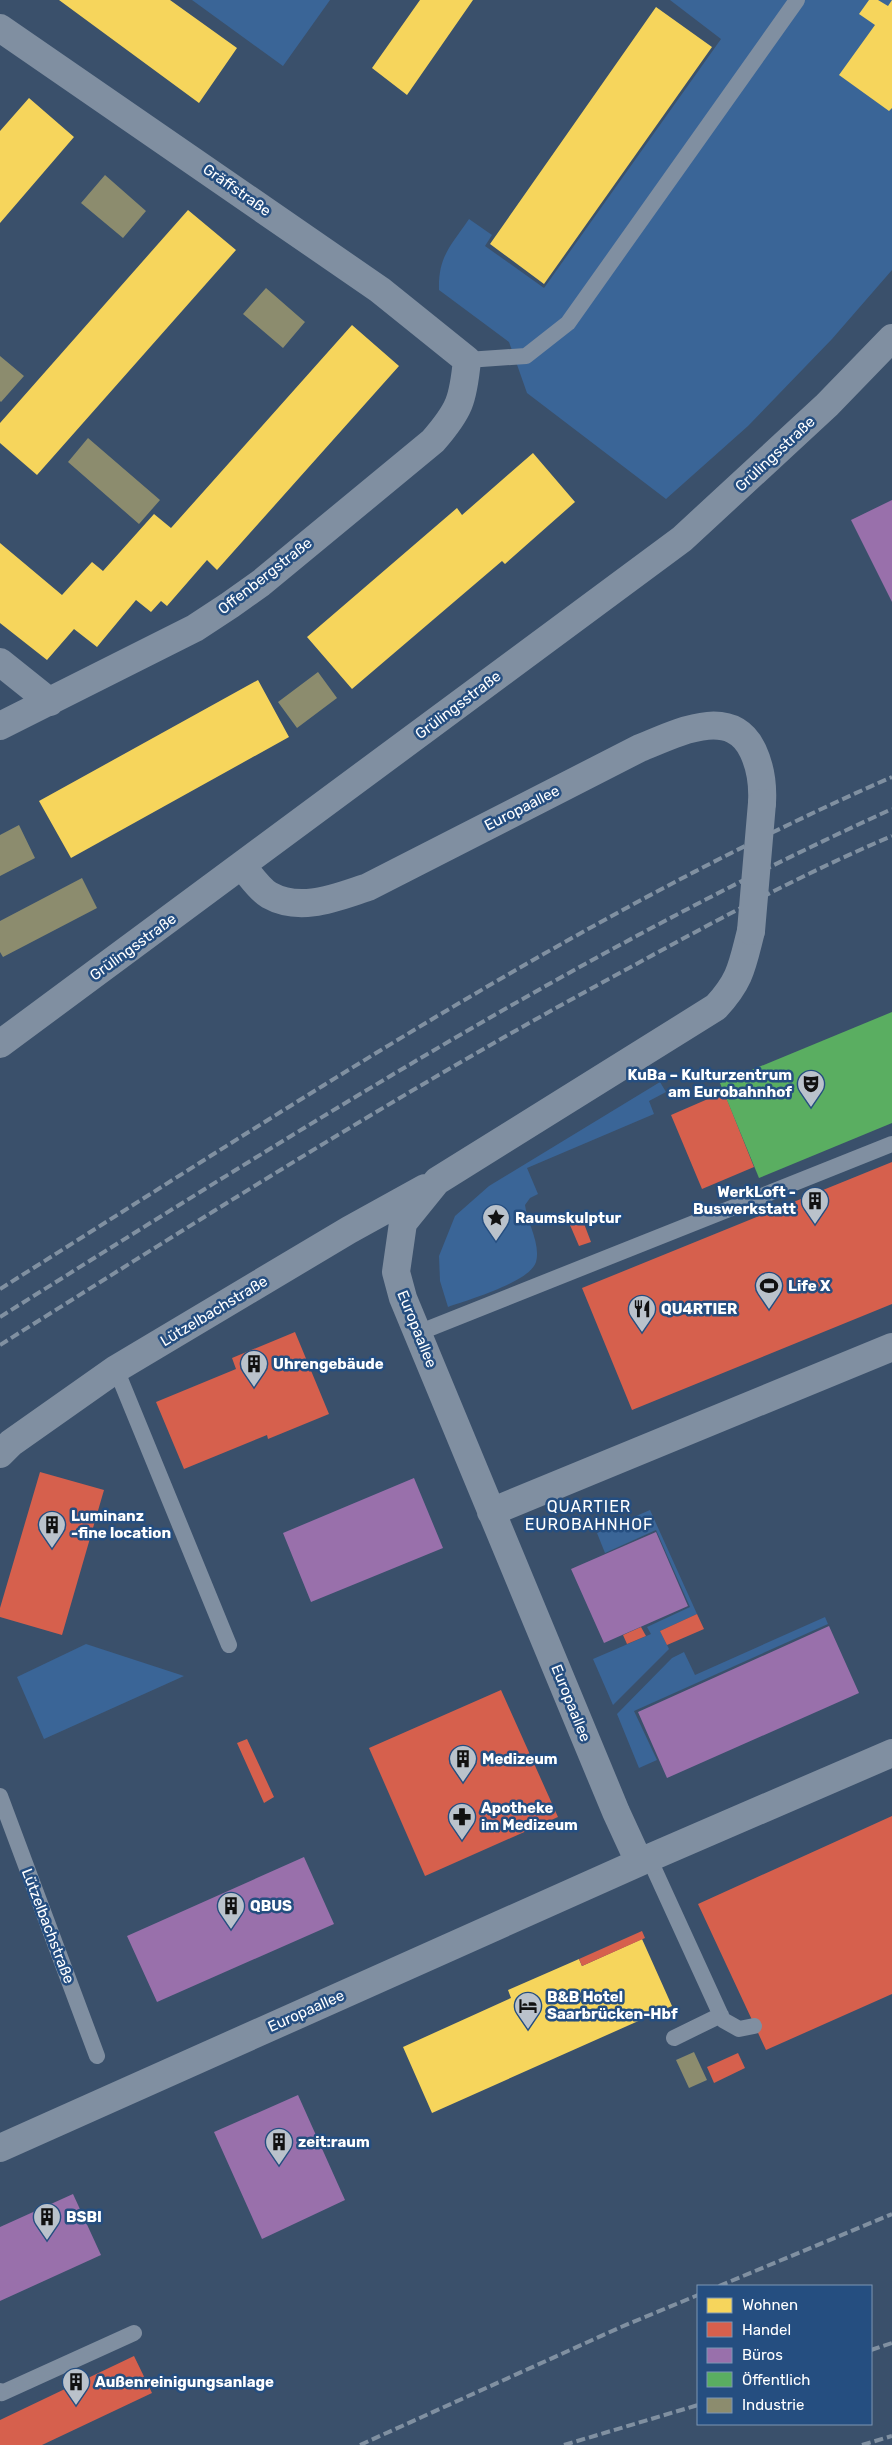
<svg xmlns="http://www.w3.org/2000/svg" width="892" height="2445" font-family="Rubik,sans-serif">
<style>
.green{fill:#3a6597}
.homes{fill:#f6d55c}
.shops{fill:#d6604d}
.offices{fill:#9970ab}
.public{fill:#5aae61}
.industry{fill:#8c8c6e}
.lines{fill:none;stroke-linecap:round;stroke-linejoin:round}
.lane{stroke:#808fa1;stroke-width:16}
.street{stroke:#808fa1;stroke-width:28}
.rail{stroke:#8090a1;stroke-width:4;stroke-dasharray:9 4;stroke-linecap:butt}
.street-bridge{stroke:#808fa1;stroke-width:28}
.labels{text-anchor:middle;stroke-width:5;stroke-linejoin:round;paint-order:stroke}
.street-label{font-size:15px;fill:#fff;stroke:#254e80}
.poi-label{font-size:15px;font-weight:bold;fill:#fff;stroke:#254e80;text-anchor:start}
.neighbourhood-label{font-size:16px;letter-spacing:1px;fill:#fff;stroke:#254e80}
</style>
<rect width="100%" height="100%" fill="#3a506b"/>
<path class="green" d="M192 0H330L283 66Z
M670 0H892V270L832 339 748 426 666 499 527 393 509 342 439 290C438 256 451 246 469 219L492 235 485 246 544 288 721 39Z
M660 1082 666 1092 649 1101 654 1114 527 1168 538 1194 530 1198 525 1205C527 1222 541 1244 536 1262 530 1282 468 1300 448 1307L440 1281 439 1256 455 1216 489 1186Z
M650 1510 697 1614 660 1631 669 1649 613 1705 593 1659 651 1634 647 1627 690 1607 656 1530 605 1553 597 1533Z
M825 1617 828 1624 634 1711 657 1760 639 1768 617 1714 672 1658 684 1652 695 1675Z
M86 1644 184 1676 44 1739 17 1677Z"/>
<path class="homes" d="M59 0H170L237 48 199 103Z
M420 0H473L407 95 372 68Z
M869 0H878L888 6 892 0V108L889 111 839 75 875 25 859 14Z
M656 7 712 47 544 284 490 244Z
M29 98 74 137 0 223V131Z
M188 210 236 250 37 475 0 443V423Z
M352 325 399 366 217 570 207 560 167 606 161 601 151 612 136 600 97 647 74 629 47 660 0 623V543L62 595 92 562 103 571 154 514 171 528Z
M533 453 575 502 505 564 502 561 352 689 307 637 457 508 462 515Z
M258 680 289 737 71 858 39 801Z
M642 1939 672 2006 432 2113 403 2047 511 1998 508 1990 579 1959 582 1966Z"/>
<path class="shops" d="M724 1092 754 1167 702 1189 671 1115Z
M892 1162V1304L632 1410 582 1288Z
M583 1221 591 1242 579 1246 570 1225Z
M295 1332 329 1414 268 1439 267 1435 184 1469 156 1402 236 1369 232 1358Z
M40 1472 104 1490 62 1635 0 1617V1608Z
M697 1614 704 1629 667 1645 660 1631Z
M641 1627 646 1636 627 1644 623 1635Z
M501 1690 558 1817 425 1876 369 1748Z
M247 1739 274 1797 264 1803 237 1743Z
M892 1816V1994L766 2050 698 1904Z
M642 1931 645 1938 582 1966 579 1959Z
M738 2053 745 2068 714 2083 707 2067Z
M134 2356 152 2393 42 2445H0V2420Z"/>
<path class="offices" d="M892 500V602L851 520Z
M414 1478 443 1548 311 1602 283 1533Z
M656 1532 688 1606 604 1643 571 1569Z
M829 1626 859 1693 667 1778 638 1712Z
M304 1857 334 1924 157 2002 127 1936Z
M298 2095 345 2200 262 2239 214 2132Z
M73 2194 101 2255 0 2301V2227Z"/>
<path class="public" d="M892 1012V1123L759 1178 720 1083Z"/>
<path class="industry" d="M105 175 146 211 123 238 81 203Z
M266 288 305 322 283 348 243 314Z
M0 356 24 376 1 402 0 401Z
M88 438 160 500 139 524 68 462Z
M318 672 337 698 297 728 278 702Z
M19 825 35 858 0 876V835Z
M82 878 97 908 3 957 0 952V921Z
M694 2052 707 2080 689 2088 676 2060Z"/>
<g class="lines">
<path class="lane" d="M467 360 526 356 568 323 797 0
M418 1333 892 1144
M116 1369 229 1645
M0 1796 97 2056
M649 1858 723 2020 739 2029 754 2026
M674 2038 721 2015
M0 2391 2 2393 134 2333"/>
<path class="street" d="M0 28 380 290 467 360C463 400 460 410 433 441L261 583 230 605 195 628 0 726
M0 662 50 702
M242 866C250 875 259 889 269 895 301 913 337 897 368 887L640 748C675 734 731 704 753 751 760 766 763 786 762 803
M0 1044 682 539 827 405 892 338
M0 1454 11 1443 116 1369 349 1230 425 1188
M491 1512 892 1347
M639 1862 616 1812 403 1298 396 1272 403 1223 437 1181 716 1007C741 980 742 966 751 931
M0 2148 649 1858 892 1753"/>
<path class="rail" d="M0 1289C290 1107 577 915 892 777
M0 1317C291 1135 579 951 892 809
M0 1345C207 1215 413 1084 629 968 715 921 802 874 892 836
M719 2286 892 2214
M871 2350 892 2343
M360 2445 621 2327 698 2295
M564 2445 698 2405
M862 2445 892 2436"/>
<path class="street-bridge" d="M751 931 762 803"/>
</g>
<defs>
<symbol id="theatre-pin" viewBox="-11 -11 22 30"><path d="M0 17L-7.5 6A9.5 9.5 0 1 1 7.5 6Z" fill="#bac2cb" stroke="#254e80"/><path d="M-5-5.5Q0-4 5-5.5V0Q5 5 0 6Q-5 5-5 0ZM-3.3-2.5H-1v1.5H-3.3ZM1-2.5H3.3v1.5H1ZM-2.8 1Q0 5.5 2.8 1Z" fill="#111"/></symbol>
<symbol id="building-pin" viewBox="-11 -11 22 30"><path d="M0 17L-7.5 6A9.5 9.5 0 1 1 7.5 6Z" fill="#bac2cb" stroke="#254e80"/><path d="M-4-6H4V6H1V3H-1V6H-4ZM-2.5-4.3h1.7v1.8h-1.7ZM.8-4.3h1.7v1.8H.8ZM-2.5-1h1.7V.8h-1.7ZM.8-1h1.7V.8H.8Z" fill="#111"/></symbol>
<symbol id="sight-pin" viewBox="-11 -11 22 30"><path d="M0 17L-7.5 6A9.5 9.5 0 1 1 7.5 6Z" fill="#bac2cb" stroke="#254e80"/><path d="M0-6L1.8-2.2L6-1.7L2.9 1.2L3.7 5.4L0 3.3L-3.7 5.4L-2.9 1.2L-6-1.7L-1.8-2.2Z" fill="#111"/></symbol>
<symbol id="stadium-pin" viewBox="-11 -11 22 30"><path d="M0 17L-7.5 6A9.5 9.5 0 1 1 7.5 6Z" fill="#bac2cb" stroke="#254e80"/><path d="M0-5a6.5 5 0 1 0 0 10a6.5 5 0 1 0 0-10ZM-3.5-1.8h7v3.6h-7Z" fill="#111"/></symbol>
<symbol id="restaurant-pin" viewBox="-11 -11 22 30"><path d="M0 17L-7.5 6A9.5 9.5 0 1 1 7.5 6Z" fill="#bac2cb" stroke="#254e80"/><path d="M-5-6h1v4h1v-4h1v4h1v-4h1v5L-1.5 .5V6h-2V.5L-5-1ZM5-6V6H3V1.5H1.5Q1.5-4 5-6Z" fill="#111"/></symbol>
<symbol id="pharmacy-pin" viewBox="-11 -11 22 30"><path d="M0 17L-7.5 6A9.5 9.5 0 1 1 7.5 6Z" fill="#bac2cb" stroke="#254e80"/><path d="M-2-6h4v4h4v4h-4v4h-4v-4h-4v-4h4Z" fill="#111"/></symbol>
<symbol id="hotel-pin" viewBox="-11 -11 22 30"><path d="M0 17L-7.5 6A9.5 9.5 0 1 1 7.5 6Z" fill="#bac2cb" stroke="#254e80"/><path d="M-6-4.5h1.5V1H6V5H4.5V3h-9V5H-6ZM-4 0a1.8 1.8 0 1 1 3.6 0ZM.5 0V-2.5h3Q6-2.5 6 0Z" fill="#111"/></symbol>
</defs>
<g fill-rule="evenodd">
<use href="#theatre-pin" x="795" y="1068" width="32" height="43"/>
<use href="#building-pin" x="799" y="1185" width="32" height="43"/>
<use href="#sight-pin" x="480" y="1202" width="32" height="43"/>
<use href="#stadium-pin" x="753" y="1270" width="32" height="43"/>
<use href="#restaurant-pin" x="626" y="1293" width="32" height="43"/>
<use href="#building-pin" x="238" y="1348" width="32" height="43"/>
<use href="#building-pin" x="36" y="1509" width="32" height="43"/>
<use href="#building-pin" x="447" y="1743" width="32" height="43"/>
<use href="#pharmacy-pin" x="446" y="1801" width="32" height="43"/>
<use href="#building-pin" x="215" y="1890" width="32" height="43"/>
<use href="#hotel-pin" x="512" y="1990" width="32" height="43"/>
<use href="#building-pin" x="263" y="2126" width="32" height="43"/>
<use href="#building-pin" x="31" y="2201" width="32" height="43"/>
<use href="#building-pin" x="60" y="2366" width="32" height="43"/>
</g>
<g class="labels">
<g class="street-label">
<text transform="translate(237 190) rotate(35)" y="5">Gräffstraße</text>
<text transform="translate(775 454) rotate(-43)" y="5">Grülingsstraße</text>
<text transform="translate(265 576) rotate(-38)" y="5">Offenbergstraße</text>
<text transform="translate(458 705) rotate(-37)" y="5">Grülingsstraße</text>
<text transform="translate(522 808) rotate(-27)" y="5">Europaallee</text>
<text transform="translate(133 947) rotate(-36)" y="5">Grülingsstraße</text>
<text transform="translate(214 1311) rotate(-31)" y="5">Lützelbachstraße</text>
<text transform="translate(417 1329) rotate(68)" y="5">Europaallee</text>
<text transform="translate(571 1703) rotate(68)" y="5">Europaallee</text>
<text transform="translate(48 1926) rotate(69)" y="5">Lützelbachstraße</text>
<text transform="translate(306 2011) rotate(-24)" y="5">Europaallee</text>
</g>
<g class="poi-label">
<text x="792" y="1080" text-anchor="end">KuBa – Kulturzentrum<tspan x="792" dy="17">am Eurobahnhof</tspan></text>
<text x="796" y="1197" text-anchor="end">WerkLoft -<tspan x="796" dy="17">Buswerkstatt</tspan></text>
<text x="515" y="1223">Raumskulptur</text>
<text x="788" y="1291">Life X</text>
<text x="661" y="1314">QU4RTIER</text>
<text x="273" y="1369">Uhrengebäude</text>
<text x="71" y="1521">Luminanz<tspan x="71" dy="17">-fine location</tspan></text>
<text x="482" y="1764">Medizeum</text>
<text x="481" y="1813">Apotheke<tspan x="481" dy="17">im Medizeum</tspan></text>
<text x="250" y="1911">QBUS</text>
<text x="547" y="2002">B&amp;B Hotel<tspan x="547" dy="17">Saarbrücken-Hbf</tspan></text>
<text x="298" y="2147">zeit:raum</text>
<text x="66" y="2222">BSBI</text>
<text x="95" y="2387">Außenreinigungsanlage</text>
</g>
<g class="neighbourhood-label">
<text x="589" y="1512">QUARTIER<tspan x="589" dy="18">EUROBAHNHOF</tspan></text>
</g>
</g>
<rect x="697" y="2285" width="175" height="140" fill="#254e80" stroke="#7c95b3"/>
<rect x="707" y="2298" width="25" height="15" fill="#f6d55c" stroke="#7c95b3"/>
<text x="742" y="2310" font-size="15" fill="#ffffff">Wohnen</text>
<rect x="707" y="2322" width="25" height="15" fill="#d6604d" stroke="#7c95b3"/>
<text x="742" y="2335" font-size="15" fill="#ffffff">Handel</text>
<rect x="707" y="2348" width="25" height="15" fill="#9970ab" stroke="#7c95b3"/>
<text x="742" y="2360" font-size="15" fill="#ffffff">Büros</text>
<rect x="707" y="2372" width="25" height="15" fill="#5aae61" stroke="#7c95b3"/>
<text x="742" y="2385" font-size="15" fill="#ffffff">Öffentlich</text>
<rect x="707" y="2398" width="25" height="15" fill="#8c8c6e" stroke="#7c95b3"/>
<text x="742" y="2410" font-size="15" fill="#ffffff">Industrie</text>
</svg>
